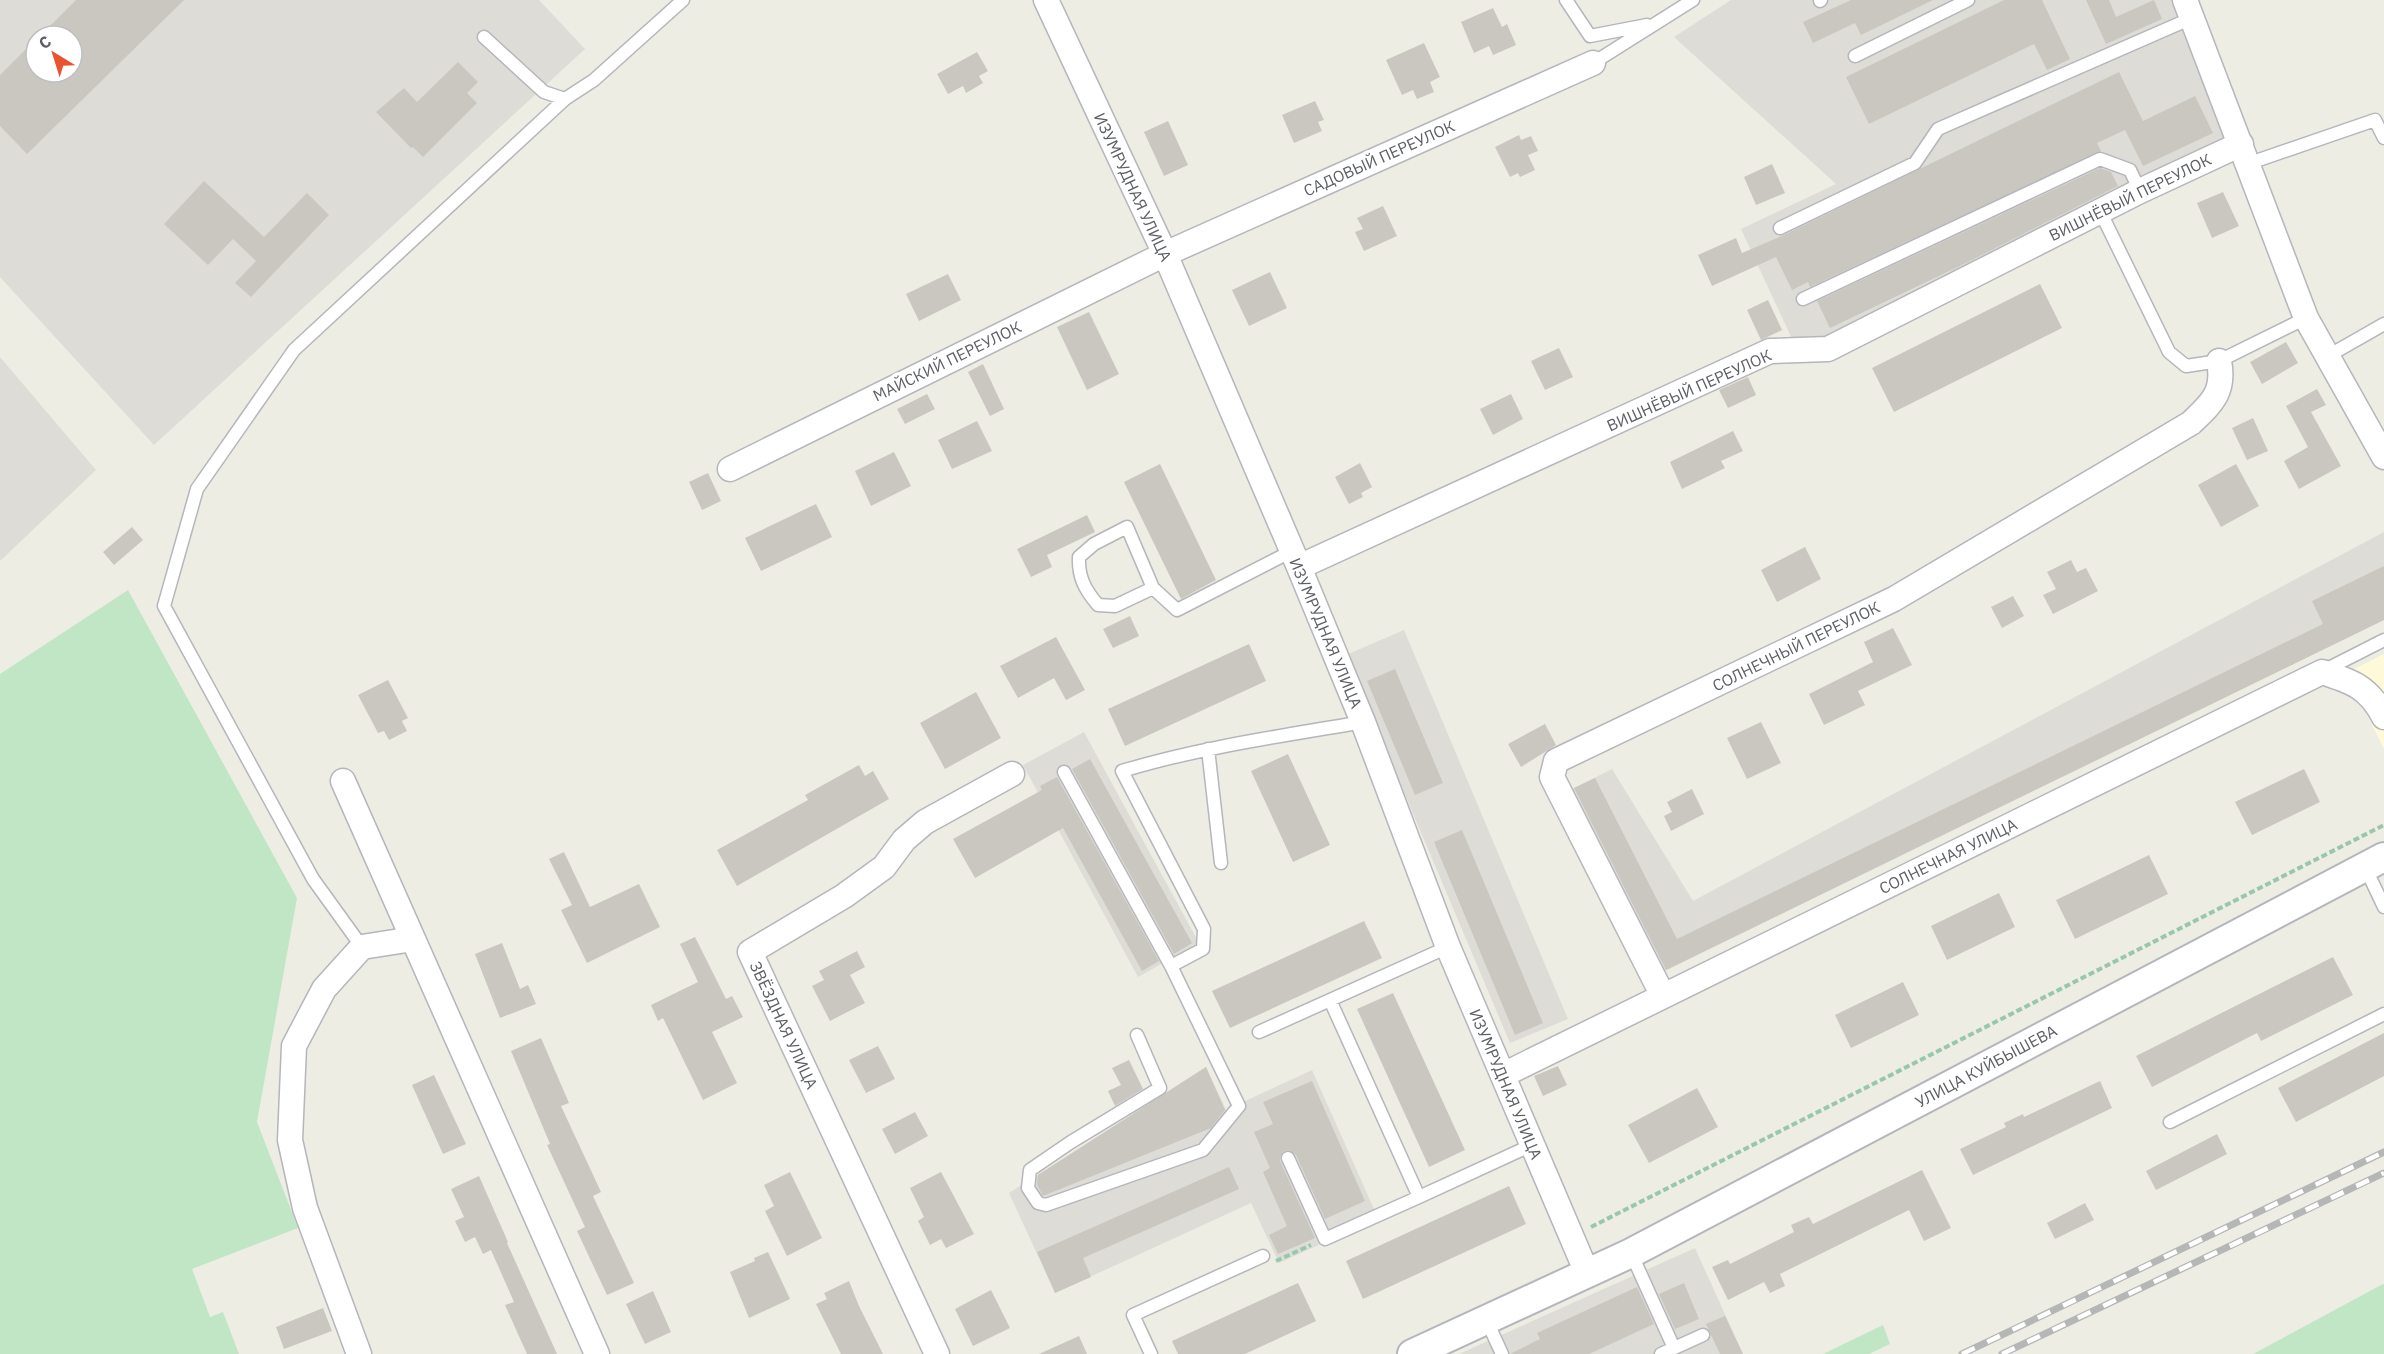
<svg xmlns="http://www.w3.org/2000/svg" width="2384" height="1354" font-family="'IBM Plex Sans',sans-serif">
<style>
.commercial{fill:#fef9d9}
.industrial{fill:#dddcd6;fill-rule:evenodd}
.green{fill:#c0e6c5}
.building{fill:#cac7c1}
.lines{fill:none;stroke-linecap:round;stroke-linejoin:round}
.service-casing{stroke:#b4b6bb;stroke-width:15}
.minor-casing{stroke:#b4b6bb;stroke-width:27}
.tertiary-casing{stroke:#b4b6bb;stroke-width:32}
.path{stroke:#99c7ab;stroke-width:4;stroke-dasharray:6 3;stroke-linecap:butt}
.service{stroke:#fff;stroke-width:12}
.minor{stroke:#fff;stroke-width:24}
.tertiary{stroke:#fff;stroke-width:28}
.rail-casing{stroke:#b5b6b6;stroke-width:7}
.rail{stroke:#fff;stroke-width:4.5;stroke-dasharray:14;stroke-linecap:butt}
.labels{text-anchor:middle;stroke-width:6;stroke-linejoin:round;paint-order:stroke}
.street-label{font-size:16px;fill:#5c5f64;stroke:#fff}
</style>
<rect width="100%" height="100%" fill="#eeede4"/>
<path class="commercial" d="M2384 654V749L2346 673Z"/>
<path class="industrial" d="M0 0H539L585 49 154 445 0 277ZM36 36H72V72H36Z
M1731 0H2174L2227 137 1825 338 1792 339 1741 229 1836 184 1674 37Z
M0 357 96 470 0 561Z
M2384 532V620L1665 971 1572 789 1612 769 1693 901Z
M1404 630 1568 1019 1510 1043 1346 655Z
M1084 732 1199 943 1138 977 1023 765Z
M1206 1067 1226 1110 1312 1070 1378 1218 1279 1263 1251 1203 1055 1293 1009 1193Z
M1695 1248 1743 1354H1459Z"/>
<path class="green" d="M128 590 297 898 257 1122 298 1228 192 1269 210 1317 223 1312 239 1354H0V674Z
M2384 1284V1354H2253L2381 1285Z
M1883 1325 1890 1344 1869 1354H1823Z"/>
<path class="building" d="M76 0H184L27 154 0 126V75L36 39V72H72V36H40Z
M1851 0H1933L1861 35 1855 23 1813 43 1803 22Z
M2004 0H2042L2070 59 2047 70 2034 44 1869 124 1846 77Z
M2086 0H2109L2116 17 2154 0 2162 19 2106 44Z
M1493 8 1502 27 1507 24 1516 45 1493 55 1489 46 1474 53 1461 22Z
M1424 43 1440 77 1430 82 1434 92 1417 99 1413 90 1402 95 1386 60Z
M977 52 988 71 979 76 983 83 966 93 963 86 948 94 937 74Z
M458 62 478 82 467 93 477 103 423 157 413 147 411 148 376 112 404 88 417 102Z
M2119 72 2143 121 2195 96 2213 133 2143 166 2125 130 2097 143 2101 151 1810 287 1808 282 1792 290 1776 257 1712 286 1698 255 1736 238 1742 253 1784 235Z
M1315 101 1324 120 1318 122 1322 131 1294 143 1282 115Z
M1168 121 1188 165 1164 176 1144 132Z
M1519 135 1521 140 1531 136 1538 151 1528 155 1535 170 1520 177 1518 173 1510 177 1495 147Z
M1772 164 1785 193 1756 205 1744 177Z
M2100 168 2111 172 2118 186 1966 263 1830 328 1817 301Z
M204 181 264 237 307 193 329 215 251 297 235 283 256 261 233 239 208 265 164 224Z
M2223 192 2239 226 2212 238 2197 203Z
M1383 206 1397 236 1364 251 1355 232 1363 229 1357 218Z
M1270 272 1287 308 1249 326 1232 290Z
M948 274 961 300 919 321 906 294Z
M2040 284 2062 328 1894 412 1872 368Z
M1768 300 1782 330 1761 340 1747 310Z
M1089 312 1119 374 1087 390 1057 327Z
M2286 342 2298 363 2262 384 2250 362Z
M1559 348 1573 377 1545 390 1531 361Z
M983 364 1004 409 990 416 968 372Z
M1748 377 1756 395 1728 408 1719 390Z
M2317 389 2326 405 2311 412 2341 466 2299 489 2284 461 2308 447 2286 406Z
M927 394 935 409 905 424 897 409Z
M1511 394 1523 419 1493 435 1480 409Z
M2253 418 2268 451 2247 460 2232 428Z
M977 421 992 451 952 469 938 440Z
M1733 431 1743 451 1721 461 1725 468 1682 489 1670 462Z
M894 452 911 486 871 506 855 471Z
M1360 463 1372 487 1361 493 1363 497 1349 504 1335 477Z
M1160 464 1216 580 1181 599 1124 482Z
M2236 464 2259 506 2221 527 2198 485Z
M708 473 721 501 702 510 689 482Z
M816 504 832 537 761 571 745 538Z
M1087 515 1095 532 1047 555 1052 567 1031 577 1017 549Z
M132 527 143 540 114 565 103 552Z
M1805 547 1821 579 1777 602 1761 570Z
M2071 560 2077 572 2086 568 2098 591 2053 614 2043 595 2056 589 2047 572Z
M2384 566V620L1666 970 1574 788 1595 778 1677 939 2323 624 2312 601Z
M2013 596 2024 616 2002 628 1991 607Z
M1130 616 1139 636 1113 648 1103 629Z
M1893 628 1912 665 1858 691 1865 705 1824 725 1809 694 1873 662 1864 642Z
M1056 637 1085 690 1066 700 1054 678 1018 698 1000 666Z
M1249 644 1266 681 1125 746 1108 709Z
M1395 669 1443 783 1415 795 1367 681Z
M388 680 408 718 402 721 407 731 389 740 384 731 378 733 358 695Z
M976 692 1001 738 945 769 920 723Z
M1761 722 1781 763 1747 779 1727 738Z
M1545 724 1556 745 1521 767 1508 744Z
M1288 754 1330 845 1293 862 1251 771Z
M1090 759 1192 943 1174 954 1072 769Z
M859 765 865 776 873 771 889 799 737 886 717 850 808 800 805 795Z
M2304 769 2320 802 2252 835 2235 802Z
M1057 777 1159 961 1142 971 1063 828 975 878 953 839 1042 790 1040 786Z
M1692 789 1704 814 1671 831 1664 816 1672 812 1667 802Z
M1462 830 1543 1023 1515 1035 1434 842Z
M564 852 590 907 639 884 660 927 587 963 561 910 572 905 549 859Z
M2149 855 2168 894 2075 939 2056 900Z
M1999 893 2015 927 1947 960 1931 926Z
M1364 921 1382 958 1230 1028 1212 991Z
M695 937 726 999 732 996 743 1017 712 1032 737 1083 703 1100 663 1018 658 1021 651 1005 698 982 680 944Z
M502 943 520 989 528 985 536 1004 500 1018 475 954Z
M857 951 865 967 850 975 865 1003 830 1021 812 986 824 980 819 971Z
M2333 957 2353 995 2261 1041 2257 1033 2152 1087 2136 1056Z
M1903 982 1919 1015 1851 1048 1835 1015Z
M1393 993 1465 1150 1429 1167 1357 1009Z
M2384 1033V1076L2296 1122 2278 1088Z
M541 1038 569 1103 561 1106 601 1192 593 1196 634 1283 607 1295 577 1231 585 1227 547 1145 550 1144 511 1051Z
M878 1046 895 1079 866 1093 849 1060Z
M1129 1060 1143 1089 1115 1106 1108 1091 1121 1085 1112 1068Z
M1558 1066 1567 1085 1543 1096 1534 1076Z
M1206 1067 1225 1110 1211 1128 1043 1196 1037 1185 1038 1175Z
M434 1075 466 1144 443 1154 412 1085Z
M1312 1081 1365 1201 1325 1219 1296 1155 1289 1150 1284 1151 1280 1157V1161L1315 1238 1278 1254 1269 1235 1287 1226 1263 1172 1270 1168 1254 1132 1273 1124 1263 1102Z
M2100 1081 2112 1108 1973 1175 1960 1149 2006 1127 2004 1123 2023 1114 2024 1117Z
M1697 1088 1718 1127 1649 1163 1628 1125Z
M915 1112 928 1136 895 1154 882 1129Z
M2217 1134 2227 1154 2156 1190 2146 1171Z
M1229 1167 1239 1189 1083 1258 1091 1277 1055 1293 1037 1252Z
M1922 1170 1951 1228 1924 1241 1909 1210 1780 1274 1785 1286 1770 1293 1764 1282 1728 1300 1712 1267 1728 1260 1730 1264 1794 1232 1791 1225 1809 1217 1813 1224Z
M790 1172 822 1238 787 1256 765 1211 774 1206 764 1185Z
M941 1172 974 1234 946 1248 941 1239 930 1245 918 1221 924 1217 910 1188Z
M479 1176 508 1242 507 1243 557 1354H527L505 1305 514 1302 491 1250 483 1254 475 1237 465 1242 455 1221 464 1217 451 1189Z
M1509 1186 1526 1224 1363 1299 1346 1261Z
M2085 1203 2094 1220 2055 1239 2047 1223Z
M768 1252 790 1299 749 1318 730 1272 755 1261 754 1258Z
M849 1281 859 1306 883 1354H841L816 1304 827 1299 824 1293Z
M1298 1283 1316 1321 1245 1354H1178L1172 1341Z
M1684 1283 1699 1319 1675 1329 1659 1294Z
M1637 1287 1654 1324 1589 1354H1510L1540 1339 1537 1333Z
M991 1290 1010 1328 973 1346 955 1309Z
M653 1291 671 1332 645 1344 626 1304Z
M323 1308 332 1331 284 1349 276 1327Z
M1725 1316 1743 1354H1720L1706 1324Z
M1079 1336 1087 1354H1039Z"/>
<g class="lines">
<defs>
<path id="service" d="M1566 0 1590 36 1647 25
M1820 1 1821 0
M484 37 544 92 565 99 594 80 683 0
M1855 56 1968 0
M1593 63 1693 0
M2247 164 2375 120 2384 138
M2100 211 2169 352 2186 366 2219 361 2306 318
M1780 228 1915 163 1938 129 2192 18
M1803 299 2100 159 2130 170 2140 191
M2328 356 2384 324
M1153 588 1115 606 1098 605C1085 590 1078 577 1079 557L1094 544 1127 527 1153 588 1177 610 1292 551
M2323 671 2384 640
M1208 749 1221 863
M1064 772 1171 966 1239 1106 1203 1150 1046 1205 1038 1203 1028 1188 1030 1170 1071 1142 1160 1088 1137 1035
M2365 867 2384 907
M362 947 313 879 164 606 197 489 294 350 565 99
M1171 966 1203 949 1204 929 1122 771C1201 747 1282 736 1363 722
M1330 1000 1419 1197 1532 1145
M1259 1032 1448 947
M2170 1122 2384 1014
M1288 1158 1325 1239 1419 1197
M1631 1253 1674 1348
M1486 1319 1502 1354
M1151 1354 1133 1315 1263 1256
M1661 1354 1703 1335"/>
<path id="minor" d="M1046 0 1165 254 1299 567 1363 722 1448 947 1587 1273
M2185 0 2306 318 2384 457
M730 469 1165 254 1593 63
M1299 567 1770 351 1828 349 2140 191 2241 144
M343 781 597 1354
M1663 996 1552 777 1556 761 1894 599 2191 423C2212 403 2225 392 2219 361
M1503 1075 2322 672C2351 681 2369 687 2384 717
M359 1354 305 1208 290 1140 294 1046 324 989 362 947 413 939
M937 1354 750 952 844 896 884 867 904 840 925 822 1012 774"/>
<path id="tertiary" d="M1412 1354 1631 1253 2384 857"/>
</defs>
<use href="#service" class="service-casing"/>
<use href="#minor" class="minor-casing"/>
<use href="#tertiary" class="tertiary-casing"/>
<path class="path" d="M1591 1227 2384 825
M1276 1261 1311 1245"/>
<use href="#service" class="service"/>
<use href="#minor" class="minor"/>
<use href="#tertiary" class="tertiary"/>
<defs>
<path id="rail" d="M1962 1354 2384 1152
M2002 1354 2384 1173"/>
</defs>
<use href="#rail" class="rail-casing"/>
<use href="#rail" class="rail"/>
</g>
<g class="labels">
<g class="street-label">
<text transform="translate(1379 158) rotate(-24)" y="6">САДОВЫЙ ПЕРЕУЛОК</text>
<text transform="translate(1133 187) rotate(65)" y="6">ИЗУМРУДНАЯ УЛИЦА</text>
<text transform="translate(2130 197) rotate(-26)" y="6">ВИШНЁВЫЙ ПЕРЕУЛОК</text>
<text transform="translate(947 361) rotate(-26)" y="6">МАЙСКИЙ ПЕРЕУЛОК</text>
<text transform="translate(1689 390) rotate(-24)" y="6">ВИШНЁВЫЙ ПЕРЕУЛОК</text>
<text transform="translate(1326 633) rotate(67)" y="6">ИЗУМРУДНАЯ УЛИЦА</text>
<text transform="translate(1796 646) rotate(-26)" y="6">СОЛНЕЧНЫЙ ПЕРЕУЛОК</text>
<text transform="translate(1948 856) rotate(-26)" y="6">СОЛНЕЧНАЯ УЛИЦА</text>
<text transform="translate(784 1025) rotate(65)" y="6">ЗВЁЗДНАЯ УЛИЦА</text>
<text transform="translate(1986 1066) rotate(-28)" y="6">УЛИЦА КУЙБЫШЕВА</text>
<text transform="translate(1506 1084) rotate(67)" y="6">ИЗУМРУДНАЯ УЛИЦА</text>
</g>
</g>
<g transform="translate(54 54) rotate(322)"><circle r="28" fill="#ffffff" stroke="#bebfc1" stroke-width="1.5"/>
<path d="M0-4.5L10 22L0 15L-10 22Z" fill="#e9532f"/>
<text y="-9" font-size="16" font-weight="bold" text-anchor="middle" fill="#5c5f64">С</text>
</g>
</svg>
